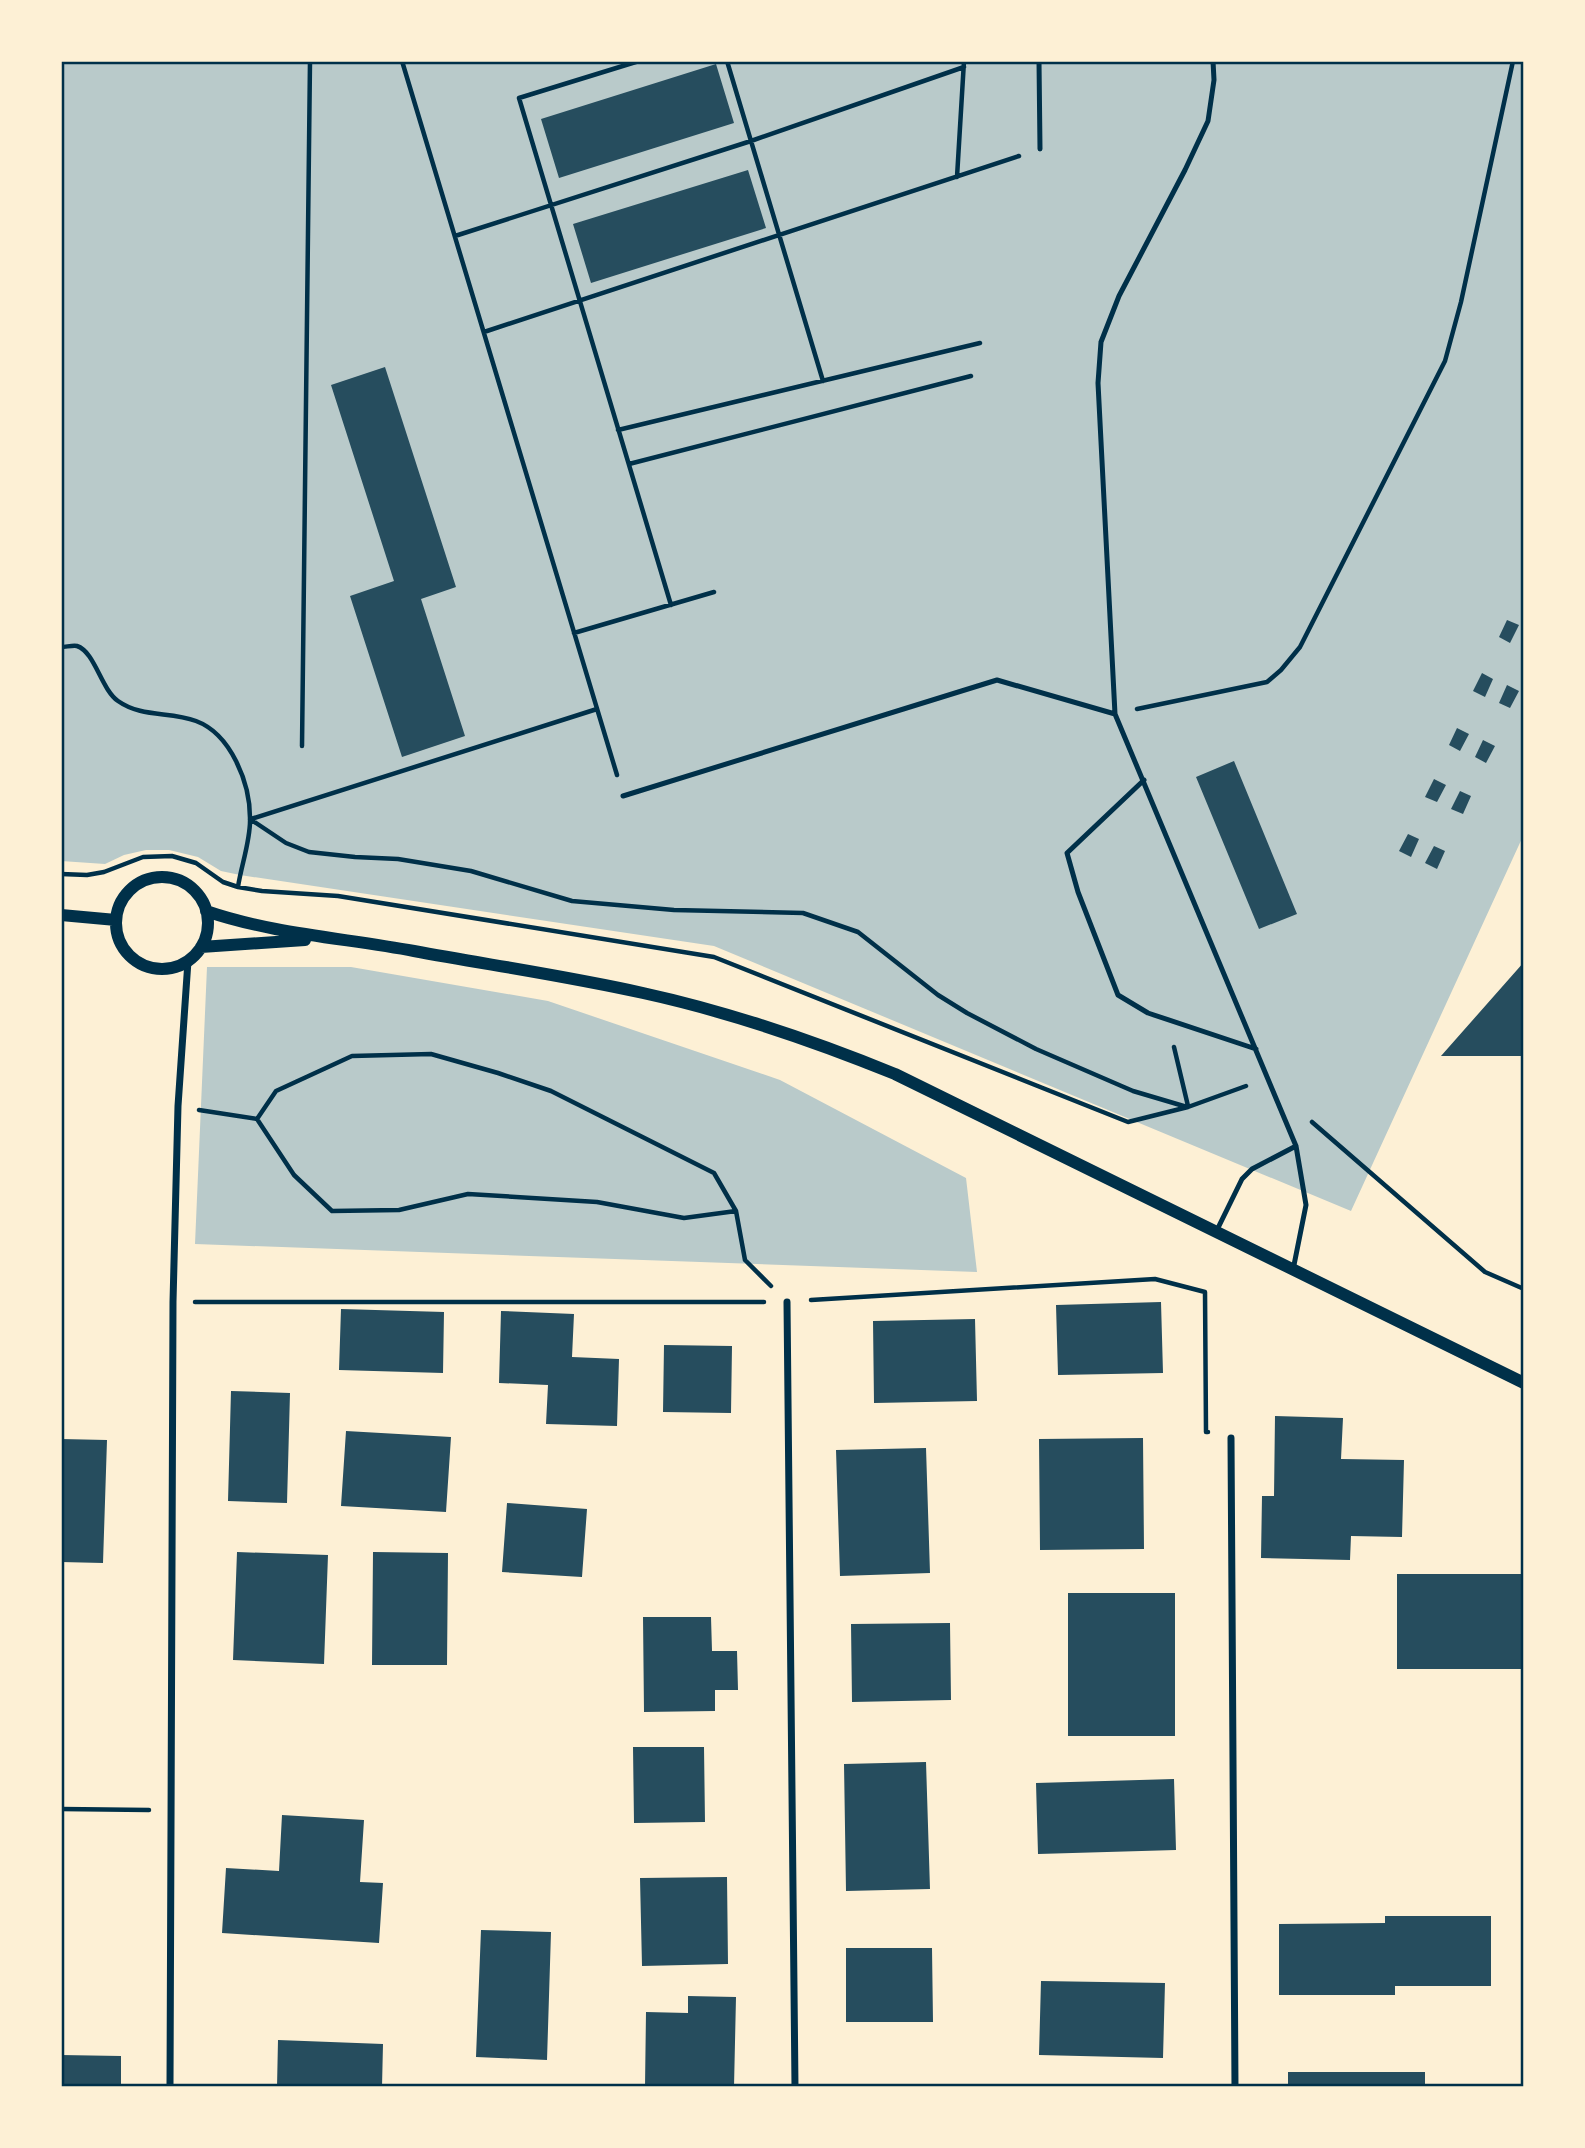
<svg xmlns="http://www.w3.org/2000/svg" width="1585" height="2148" font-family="'Fira Sans',sans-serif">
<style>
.green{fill:#b9caca}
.building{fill:#264d5e}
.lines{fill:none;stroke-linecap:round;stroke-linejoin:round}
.path{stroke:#003049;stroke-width:4.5}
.service{stroke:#003049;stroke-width:5}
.minor{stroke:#003049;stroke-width:7}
.tertiary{stroke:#003049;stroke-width:12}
.neatline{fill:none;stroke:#003049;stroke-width:2.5}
</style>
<rect width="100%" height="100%" fill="#fdf0d5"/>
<path class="green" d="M61 61H1524V834L1351 1211 714 946 240 875 221 871 198 857 169 850H146L124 855 105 864 61 861Z
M207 967H351L548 1001 780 1080 966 1178 977 1272 195 1244Z"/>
<path class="building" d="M716 64 734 123 559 178 541 119Z
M748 170 766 228 591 283 573 224Z
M385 367 456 587 421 599 465 736 402 757 350 596 394 581 331 385Z
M1507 620 1519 625 1510 643 1499 637Z
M1482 673 1493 679 1485 697 1473 691Z
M1507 685 1519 691 1510 708 1499 703Z
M1457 728 1469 734 1460 751 1449 745Z
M1483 740 1495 746 1486 763 1475 757Z
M1234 761 1297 914 1259 929 1196 777Z
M1434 779 1446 785 1437 802 1425 797Z
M1460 791 1471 796 1463 814 1451 809Z
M1408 834 1419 839 1411 857 1399 851Z
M1434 846 1445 851 1437 869 1425 863Z
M1524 962V1056H1441Z
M1161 1302 1163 1373 1058 1375 1056 1305Z
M341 1309 444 1312 443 1373 339 1370Z
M501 1311 574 1314 572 1357 619 1359 617 1426 546 1424 548 1385 499 1383Z
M975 1319 977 1401 874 1403 873 1321Z
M664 1345 732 1346 731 1413 663 1412Z
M231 1391 290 1393 287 1503 228 1501Z
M1275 1416 1343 1418 1341 1459 1404 1460 1402 1537 1351 1536 1350 1560 1261 1558 1262 1496H1274Z
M346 1431 451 1437 446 1512 341 1506Z
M1143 1438 1144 1549 1040 1550 1039 1439Z
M61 1439 107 1440 103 1563 61 1562Z
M926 1448 930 1573 840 1576 836 1450Z
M507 1503 587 1509 582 1577 502 1572Z
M237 1552 328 1555 324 1664 233 1660Z
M373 1552 448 1553 447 1665H372Z
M1397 1574H1524V1669H1397Z
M1068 1593H1175V1736H1068Z
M643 1617H711L712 1651H737L738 1690H715V1711L644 1712Z
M950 1623 951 1700 852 1702 851 1624Z
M633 1747H704L705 1822 634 1823Z
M926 1762 930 1889 846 1891 844 1764Z
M1174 1779 1176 1850 1038 1854 1036 1783Z
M282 1815 364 1820 360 1882 383 1883 379 1943 222 1933 226 1868 279 1871Z
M727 1877 728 1964 642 1966 640 1878Z
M1385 1916H1491V1986H1395V1995H1279V1924L1385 1923Z
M481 1930 551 1932 547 2060 476 2057Z
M846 1948H932L933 2022H846Z
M1041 1981 1165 1983 1163 2058 1039 2055Z
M688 1996 736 1997 734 2087H645L646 2012 688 2013Z
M278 2040 383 2044 382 2087H277Z
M61 2055 121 2056V2087H61Z
M1288 2072H1425V2087H1288Z"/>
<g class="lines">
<path class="path" d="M402 61 617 775
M639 61 519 98 671 605
M727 61 823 381
M957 177 964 61
M455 236 751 141 964 67
M484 332 1019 156
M618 430 980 343
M629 464 971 376
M574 633 714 592
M61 647C66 647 73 645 77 646 95 652 101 689 118 701 142 718 170 711 196 721 231 734 250 783 250 818 251 839 241 866 238 887
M1137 709 1267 682 1281 670 1300 647 1445 361 1461 302 1513 61
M302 746 310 61
M250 819 286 843 309 852 355 857 398 859 471 871 572 901 674 910 803 913 858 932 938 995 967 1013 1036 1049 1133 1091 1187 1107
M251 819 597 709
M61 874 87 875 104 872 143 857 172 856 196 863 223 882 238 887 262 891 338 896 714 957 1128 1122 1188 1107 1246 1086
M1174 1047 1188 1106
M199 1110 257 1119 276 1091 352 1056 431 1054 498 1073 551 1091 714 1173 736 1211 745 1260 771 1286
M257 1119 294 1175 332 1211 399 1210 468 1194 597 1202 684 1218 736 1211
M1312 1122 1485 1272 1524 1289
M811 1300 1155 1279 1205 1292 1206 1432H1208
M195 1302H764
M61 1809 149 1810"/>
<path class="service" d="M1039 61 1040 149
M1213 61 1214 80 1208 121 1185 170 1119 296 1101 342 1098 383 1115 714 1296 1146 1306 1205 1293 1270
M1144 780 1067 853 1078 892 1118 995 1148 1013 1256 1049
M623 796 997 680 1115 714
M1216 1232 1242 1179 1252 1169 1296 1146"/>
<path class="minor" d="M787 1302 795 2087
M1231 1438 1235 2087
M170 2087 173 1302 178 1106 188 961"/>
<path class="tertiary" d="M116 923a46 46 0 1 1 92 0a46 46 0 1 1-92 0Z
M206 911C273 934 344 938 414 951 490 965 567 976 643 993 730 1012 814 1041 895 1074L1524 1383
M61 915 116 920
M201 947 305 940"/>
</g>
<rect width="1585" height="2148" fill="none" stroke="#fdf0d5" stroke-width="126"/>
<rect x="63" y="63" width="1459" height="2022" class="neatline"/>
</svg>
